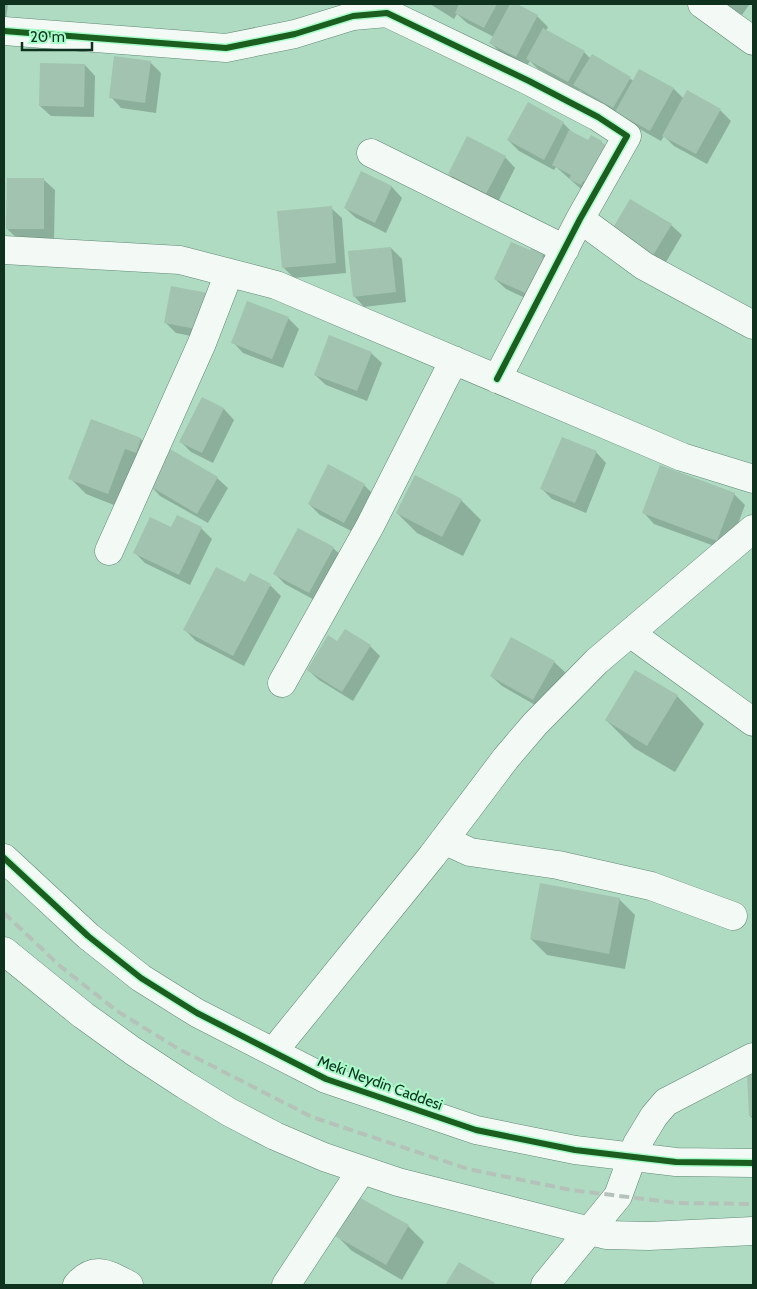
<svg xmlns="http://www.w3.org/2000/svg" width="757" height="1289" font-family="Cabin,sans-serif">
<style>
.shadow{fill:#0003}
.building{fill:#a1c3af}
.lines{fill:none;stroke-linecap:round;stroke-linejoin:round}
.minor-casing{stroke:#608874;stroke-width:29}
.minor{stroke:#f3faf6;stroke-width:28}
.rail{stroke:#b5c2ba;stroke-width:4;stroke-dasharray:10 5;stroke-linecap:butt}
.cycleway-casing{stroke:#a9fcca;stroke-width:9}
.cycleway{stroke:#1b5e20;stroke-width:6}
.labels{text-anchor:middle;stroke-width:4;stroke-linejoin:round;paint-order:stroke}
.street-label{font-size:15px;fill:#0f321f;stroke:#a9fcca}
</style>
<rect width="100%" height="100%" fill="#afdbc2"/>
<path class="shadow" d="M4 4H8L6 19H4Z
M430 4H515L537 16 548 27 546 31 585 53 590 58 592 56 634 81 640 70 674 89 684 99 688 92 720 110 731 121 707 164 674 146 664 136 661 141 627 122 585 96 580 90 579 92 538 69 530 61 526 67 501 53 491 43 494 37 467 23 457 14 454 19Z
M724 4H748L749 5 742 15Z
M150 62 161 73 156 113 121 108 111 97Z
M85 65 95 76 94 117 51 116 40 106Z
M563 123 574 134 589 141 601 142 608 148 581 189 556 167 554 170 519 151 508 140Z
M505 157 515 168 497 204 460 184 449 174Z
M362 173 392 187 402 198 386 233 356 218 345 208Z
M44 180 55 190 54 240 18 239 7 229Z
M331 208 342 218 346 273 294 278 283 267Z
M671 225 682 235 663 267 622 243Z
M391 248 402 259 406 302 364 307 354 296Z
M530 252 543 254 552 263 549 309 506 289 495 279Z
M172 288 212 340 176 333 166 323Z
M288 318 299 329 283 368 243 353 233 342Z
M371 353 382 363 367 401 326 385 315 375Z
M203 399 224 409 234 420 213 463 191 452 181 442Z
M92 421 141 439 156 455 124 509 86 494 70 478Z
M596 452 606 463 586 513 552 499 542 489Z
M217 478 228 488 208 523 160 496 150 485Z
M364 485 375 496 355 533 320 515 309 504Z
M734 494 745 505 728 551 654 524 644 513Z
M461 500 481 520 463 556 417 533 397 513Z
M201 528 212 539 190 585 145 563 135 553 171 529Z
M333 548 344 558 320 603 285 584 275 574Z
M270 585 281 596 244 666 196 641 185 630Z
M370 646 380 656 353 701 319 680 308 670Z
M554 662 565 672 544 710 502 686 491 676Z
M677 696 704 724 675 772 634 748 606 720Z
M619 899 635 915 625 969 547 955 531 939Z
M748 1075H753V1119L750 1116Z
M408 1226 424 1242 402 1280 352 1251 336 1235Z
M460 1264 494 1284 495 1285H447Z"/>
<path class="building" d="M459 4H497L484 28 455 13Z
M510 4H517L538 15 516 57 489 43Z
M543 28 585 51 568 82 526 59Z
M592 54 631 77 613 108 573 85Z
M114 56 151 61 145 103 109 98Z
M40 63 85 64 84 107 39 106Z
M639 69 674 88 650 131 615 112Z
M687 90 721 109 696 154 662 136Z
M528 102 564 122 544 160 507 140Z
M569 130 588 140 591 135 602 141 601 143 614 150 595 187 583 181 581 185 569 179 571 175 552 165Z
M467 136 506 156 486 194 448 174Z
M361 171 392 186 375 223 344 208Z
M7 178H44V229H6Z
M630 199 672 224 652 257 610 233Z
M332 206 336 263 282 268 277 211Z
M511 242 530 250 532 248 544 253 542 257 555 263 538 299 494 279Z
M391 247 396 292 353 297 348 251Z
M171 286 208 293 201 330 164 323Z
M247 301 289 317 272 359 231 343Z
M329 335 372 352 357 391 314 375Z
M202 397 224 408 202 453 179 442Z
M91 419 141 438 136 453 125 449 108 494 68 479Z
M562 437 597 451 575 503 540 489Z
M170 449 218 477 197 514 148 485Z
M328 464 365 484 344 523 308 504Z
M660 465 735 493 717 541 642 513Z
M415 475 462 499 442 537 396 513Z
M177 515 202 527 179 575 133 553 150 517 171 527Z
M298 528 334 547 309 593 273 574Z
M216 567 245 582 250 573 271 584 233 656 183 630Z
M345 629 371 645 342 692 307 670 328 635 337 641Z
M511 637 555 661 533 700 490 676Z
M635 670 678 695 647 746 605 720Z
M540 883 620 898 609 954 530 939Z
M747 1074H753V1116H749Z
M357 1196 409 1225 386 1265 335 1236Z
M459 1262 495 1283 493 1285H445Z"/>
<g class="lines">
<defs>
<path id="minor" d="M702 4 753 41
M4 31 226 48 295 34 353 16 387 13 529 81 598 117 627 136 580 219 497 379
M371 153 565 249
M580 219 644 266 753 325
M4 250 180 260 276 285 682 457 753 479
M109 551 202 343 229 273
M630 633 753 722
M282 683 370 526 454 360
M444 840 470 852 558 865 651 886 733 916
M4 858 88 936 141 978 197 1013 326 1079 476 1130 575 1150 676 1162 753 1163
M4 951 83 1015 133 1051 185 1085 229 1112 275 1136 324 1157 398 1182 606 1235 649 1236 753 1231
M273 1052 432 856 506 758 535 724 597 661 753 529
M77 1285C95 1264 110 1275 129 1285
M286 1285 361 1171
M545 1285 618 1196 637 1144 654 1116 666 1102 753 1057"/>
</defs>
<use href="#minor" class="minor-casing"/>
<use href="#minor" class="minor"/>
<path class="rail" d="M4 913 60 966 117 1011 177 1048 312 1117 468 1169 571 1190 677 1203 753 1204"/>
<defs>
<path id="cycleway" d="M4 31 226 48 295 34 353 16 387 13 529 81 598 117 627 136 580 219 497 379
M4 858 88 936 141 978 197 1013 326 1079 476 1130 575 1150 676 1162 753 1163"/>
</defs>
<use href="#cycleway" class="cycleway-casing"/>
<use href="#cycleway" class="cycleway"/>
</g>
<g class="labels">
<g class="street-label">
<text transform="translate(380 1083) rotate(20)" y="5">Meki Neydin Caddesi</text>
</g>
</g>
<rect width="757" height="1289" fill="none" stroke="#0f321f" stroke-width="10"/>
<path d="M22 42v8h70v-8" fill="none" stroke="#0f321f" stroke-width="2.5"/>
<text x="30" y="42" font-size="15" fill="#0f321f" stroke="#a9fcca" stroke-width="4" paint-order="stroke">20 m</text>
</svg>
